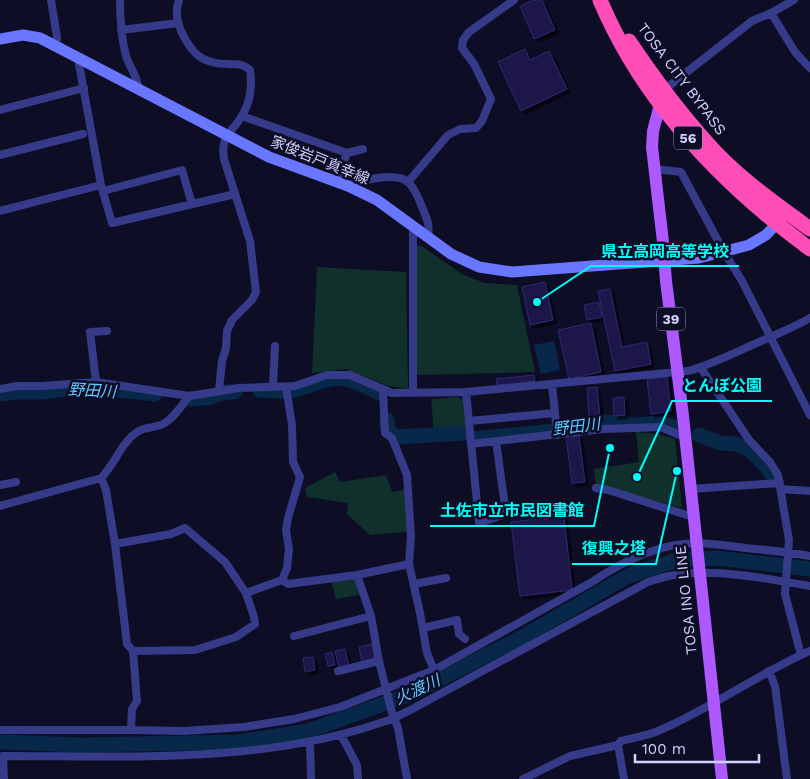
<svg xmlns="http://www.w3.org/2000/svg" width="810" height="779" font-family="'Work Sans','Noto Sans JP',sans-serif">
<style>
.green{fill:#10302b}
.water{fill:#082849}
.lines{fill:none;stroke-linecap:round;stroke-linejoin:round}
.river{stroke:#082849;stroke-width:15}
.building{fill:#1c1848;stroke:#2e2875;filter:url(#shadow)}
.street{stroke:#353b88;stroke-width:8}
.secondary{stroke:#6976ff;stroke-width:11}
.primary{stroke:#ad59ff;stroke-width:12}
.highway{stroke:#ff4db7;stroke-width:15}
.labels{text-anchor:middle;stroke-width:5;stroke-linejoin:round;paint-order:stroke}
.shield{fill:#0e0d26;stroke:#9797be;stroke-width:1}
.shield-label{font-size:14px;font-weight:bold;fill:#d2d2ff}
.street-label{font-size:15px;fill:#d2d2ff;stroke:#0e0d26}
.water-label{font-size:16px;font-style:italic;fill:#60c8ff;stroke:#0e0d26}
.leader{fill:none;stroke:#00fdf8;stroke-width:2}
.callout-dot{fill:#00fdf8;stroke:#0e0d26;stroke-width:2}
.callout-label{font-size:16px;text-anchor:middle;font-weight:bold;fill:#00fdf8;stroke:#0e0d26;stroke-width:5;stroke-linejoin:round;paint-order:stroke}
</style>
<defs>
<filter id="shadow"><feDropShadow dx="3.5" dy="3.5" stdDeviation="0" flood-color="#0009"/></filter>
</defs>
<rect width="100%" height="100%" fill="#0e0d26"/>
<path class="green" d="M420 245 462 274 484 283 517 285 535 372 417 375 416 247Z
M317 267 406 272 408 389 388 386 346 369 312 373Z
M458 397 463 400 466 430 434 432 431 399Z
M636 432 658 434 675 439 682 508 596 485 594 469 639 462Z
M335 472 340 482 386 475 392 492 406 489 407 532 370 535 347 514 348 503 307 497 305 488Z
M355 577 360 595 336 599 331 580Z"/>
<path class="water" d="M554 341 560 370 541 374 534 345Z"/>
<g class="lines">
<path class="river" d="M260 390C270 390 284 393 292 391 304 388 315 383 326 380 345 375 363 384 379 393
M0 394 16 392H43L82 386 155 394
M191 399 212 397 224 392H235
M387 420 388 430 395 437 466 433
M699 435 720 443 735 444 749 449 766 466 775 479
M475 439 572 429 605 422 637 425 658 423 677 428
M0 742 81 745 238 742 308 731 411 694 524 636 628 576 677 560 717 558 810 569"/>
</g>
<path class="building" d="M534 0H542L555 30 534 39 520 6Z
M525 49 530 60 549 51 567 89 521 111 498 62Z
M545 282 553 320 530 325 522 287Z
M610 289 622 347 647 342 651 364 615 371 598 291Z
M599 302 602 317 587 320 584 305Z
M591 323 601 372 569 379 558 330Z
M534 375 535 381 497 385 496 379Z
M667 377 671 411 651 414 647 379Z
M597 387 600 417 589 418 587 388Z
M624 397 625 415 614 416 613 398Z
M579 436 585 482 572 483 566 437Z
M564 516 572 590 520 596 511 522Z
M372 644 375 659 362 662 359 647Z
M345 649 349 666 339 668 335 651Z
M332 652 335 665 328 666 325 654Z
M313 657 315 670 305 672 303 658Z"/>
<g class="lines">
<path class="street" d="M51 0 57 37 56 47
M120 0C120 19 121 37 126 56 129 67 139 78 138 90
M179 0C175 10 177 21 181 31 192 54 202 64 228 64 238 65 242 63 250 70 252 84 251 99 244 112 234 133 220 132 224 159L250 241 256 292 252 300 232 320 227 331 226 348 222 361 219 390
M771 13 795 52 810 68
M121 30 178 23
M664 90 752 21 771 13 794 0
M0 110 84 88
M242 116 347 153
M0 155 83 134
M655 169 681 172 724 252 742 281 810 415
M336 182 347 153 363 149
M408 182 448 135 460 129 476 128 482 121 491 99 474 64 462 48 463 40 469 32 514 0
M101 185 112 223 235 194
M348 186C361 180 398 171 409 183 415 189 419 199 422 207 427 219 430 224 428 238
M103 191 182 170 192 204
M0 211 101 185 79 64 80 59
M701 368 749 440 770 462 778 475 789 540 785 594 801 655
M96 382 90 332 107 331
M273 386 275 346
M0 389 17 386H42L96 382 189 396 239 388 295 386 327 375H350L392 393 466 392 688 371C709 365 730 355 750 346 770 337 791 329 810 318
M383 390 385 433 392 438 407 475 411 536 409 564 420 613 427 653 434 670
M466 392 479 523 506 514 496 441
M413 393V227
M555 413 557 435
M469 421 555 413 552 385
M471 444 603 429 661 427 684 437
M101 478 106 490 115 544 127 644 133 651 195 650 236 637 255 624 254 617 246 593 282 580 287 568 289 549 286 530 288 518 300 477 293 462 292 425 286 387
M0 485 16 482
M596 488 608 490 693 517
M690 489 780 483
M781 489 810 491
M0 506 101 478C115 464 121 443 137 432 144 427 155 428 163 424 174 418 182 405 189 396
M115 544 171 534 185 528 225 562 246 593
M357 575 371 616 379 661 392 713 398 728 407 779
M282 580 288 584 357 575 409 564
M414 584 446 578
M423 628 457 620 459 634 465 639
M294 636 371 616
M133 651 137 701 132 709 131 730 184 731 244 727 294 719 340 707 434 670 592 582C623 561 657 544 695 543 712 543 729 546 745 548 767 550 788 552 810 556
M338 671 379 661
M769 671 775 686 787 779
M0 730H131
M341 735 357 765 358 779
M310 742 311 779
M618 745 624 779
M4 779 3 756C130 756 261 764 383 722 394 719 404 713 414 708L648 582C657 579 666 576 675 575 713 568 771 579 810 586
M523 779 570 756 618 745 621 741C633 738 646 736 658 731 711 709 757 674 810 651"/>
<path class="secondary" d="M0 39 23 35 40 38 269 157 348 186 377 200 451 254 479 267 512 272 699 258 749 245 766 235 781 219"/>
<path class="primary" d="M662 97 653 131 652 147 663 242 666 281 683 416 722 779"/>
<path class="highway" d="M600 0C643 102 722 184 810 249
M629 41C653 77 679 112 708 144 737 177 775 203 810 229"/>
</g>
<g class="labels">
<g class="shield">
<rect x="674" y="126.5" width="28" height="23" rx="4"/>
<rect x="657" y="307.5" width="28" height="23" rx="4"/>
</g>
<g class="shield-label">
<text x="688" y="143">56</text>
<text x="671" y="324">39</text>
</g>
<g class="street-label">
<text transform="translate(682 79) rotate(53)" y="5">TOSA CITY BYPASS</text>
<text transform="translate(320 160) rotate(22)" y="5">家俊岩戸真幸線</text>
<text transform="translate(686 600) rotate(-96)" y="5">TOSA INO LINE</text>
</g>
<g class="water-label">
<text transform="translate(92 390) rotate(3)" y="6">野田川</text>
<text transform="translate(576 426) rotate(-7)" y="6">野田川</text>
<text transform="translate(417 689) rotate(-25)" y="6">火渡川</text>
</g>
</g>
<path class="leader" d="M537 302L591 266H739M637 477L672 401H772M610 448L594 526H430M677 471L656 564H572"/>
<g class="callout-dot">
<circle cx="537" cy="302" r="5"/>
<circle cx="637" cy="477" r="5"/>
<circle cx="610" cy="448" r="5"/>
<circle cx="677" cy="471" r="5"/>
</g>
<g class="callout-label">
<text x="665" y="257">県立高岡高等学校</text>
<text x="722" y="391">とんぼ公園</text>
<text x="512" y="516">土佐市立市民図書館</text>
<text x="614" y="554">復興之塔</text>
</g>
<path d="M635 754v8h124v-8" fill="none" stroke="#d2d2ff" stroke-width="2.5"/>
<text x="642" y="754" font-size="15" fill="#d2d2ff" stroke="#0e0d26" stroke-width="4" paint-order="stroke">100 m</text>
</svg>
